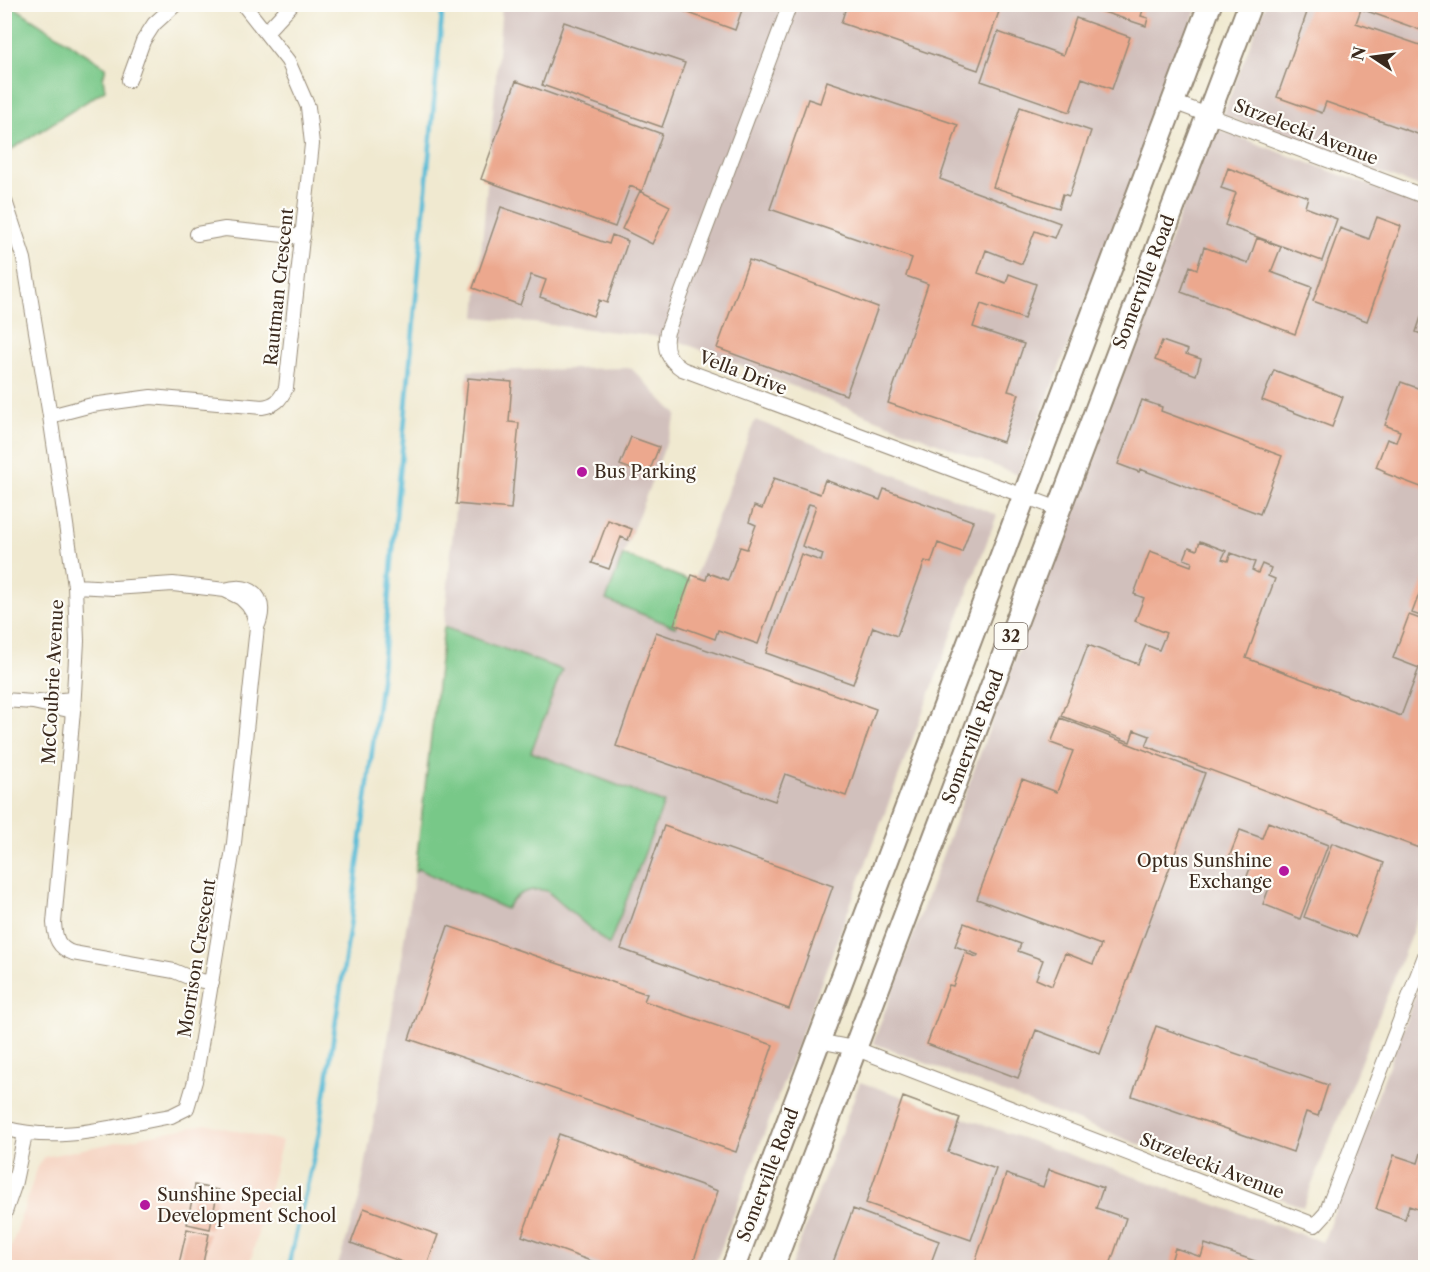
<svg xmlns="http://www.w3.org/2000/svg" width="1430" height="1272" font-family="'Libre Caslon Text',serif">
<style>
.built{fill:#f5d3c1}
.industrial{fill:#d1c0bc}
.green{fill:#78c888;stroke:#5a7953;stroke-width:1.5}
.lines{fill:none;stroke-linecap:round;stroke-linejoin:round}
.stream{stroke:#58bcd7;stroke-width:4.5}
.building{fill:#eca88e}
.street-casing{stroke:#968a77;stroke-width:16}
.primary-casing{stroke:#968a77;stroke-width:26}
.street{stroke:#fff;stroke-width:14}
.primary{stroke:#fff;stroke-width:22}
.poi-dot{fill:#b5179e;stroke:#fdfcf7;stroke-width:2}
.labels{text-anchor:middle;stroke-width:4.5;stroke-linejoin:round;paint-order:stroke}
.shield{fill:#fdfcf7;stroke:#75695f;stroke-width:1.5}
.shield-label{font-size:16px;font-weight:bold;fill:#3b2a1e}
.street-label{font-size:18px;fill:#3b2a1e;stroke:#fdfcf7}
.poi-label{font-size:18px;fill:#3b2a1e;stroke:#fdfcf7;text-anchor:start}
</style>
<rect width="100%" height="100%" fill="#fdfcf7"/>
<filter id="ink" filterUnits="userSpaceOnUse"><feTurbulence type="fractalNoise" baseFrequency=".0167" numOctaves="2"/><feDisplacementMap in="SourceGraphic" scale="12" xChannelSelector="R" yChannelSelector="G"/><feConvolveMatrix kernelMatrix="1 2 1 2 8 2 1 2 1" color-interpolation-filters="sRGB"/></filter>
<filter id="wash" filterUnits="userSpaceOnUse"><feTurbulence type="fractalNoise" baseFrequency=".008" numOctaves="4" result="noise"/><feDisplacementMap in="SourceGraphic" scale="24" xChannelSelector="R" yChannelSelector="G"/><feGaussianBlur stdDeviation="1.35" result="paint"/><feColorMatrix in="noise" values="0 0 0 0 0 0 0 0 0 0 0 0 0 0 0 0 0 1.4 0 .05"/><feComposite in="paint" operator="in"/></filter>
<g filter="url(#wash)">
<rect width="100%" height="100%" fill="#f0e9d0"/>
<path class="built" d="M206 1124 282 1141 249 1267 5 1268V1261L12 1245 38 1166 44 1157Z"/>
<path class="industrial" d="M502 5H1199L1018 475 671 338 476 317Z
M1265 5H1425V189L1223 115Z
M1212 127 1425 206V900L1303 1207 873 1043Z
M631 368 677 415 606 600 676 627 755 420 997 515 714 1267 337 1268 359 1200 384 1064 415 872 417 868 506 909 511 901 517 895 530 890H543L556 897 664 804 531 752 562 670 444 627 468 371Z
M1425 969V1267L790 1268 860 1082 1323 1242Z"/>
<path class="green" d="M4 5H11L106 67 103 78 105 90 6 153Z
M623 555 693 582 675 627 606 600Z
M444 627 562 670 531 752 664 803 609 945 547 891C530 887 515 893 506 909L418 869 415 872Z"/>
<g class="lines">
<path class="stream" d="M288 1268 319 1134 351 919 381 680 443 4"/>
</g>
<g id="blocks">
<path class="building" d="M664 4H744L735 30Z
M847 4H997L1001 6 978 70 841 23Z
M1079 4H1145L1141 16 1148 18 1146 26Z
M1310 4H1426V32L1361 9 1356 23 1426 47V137L1326 102 1322 113 1277 97Z
M1076 18 1130 37 1112 89 1082 78 1070 112 981 81 998 32 1063 55Z
M564 22 685 63 662 127 542 85Z
M516 81 662 134 642 191 630 186 615 227 481 179Z
M827 81 958 125 940 179 1060 223 1054 238 1035 231 1022 264 986 250 978 273 1006 283 1009 274 1036 284 1024 319 981 304 973 327 1024 344 1008 391 1019 394 1003 442 888 403 928 284 906 276 912 258 770 209 808 99 820 103Z
M1020 107 1091 131 1069 196 1063 194 1059 208 993 187Z
M1228 168 1308 197 1305 207 1337 219 1322 261 1225 225 1236 193 1221 188Z
M640 191 670 206 652 244 622 229Z
M501 207 609 244 612 235 628 241 607 303 599 300 593 316 540 297 546 280 531 275 520 305 473 288Z
M1377 217 1401 226 1367 321 1313 301 1340 228 1369 239Z
M1257 238 1281 247 1271 272 1312 287 1295 334 1181 292 1190 266 1197 269 1204 247 1248 263Z
M749 260 878 307 846 395 717 348Z
M1425 305H1426V336L1416 332Z
M1162 341 1188 350 1186 354 1201 359 1196 375 1155 360Z
M1274 370 1343 397 1332 427 1262 400Z
M468 378 512 382 509 422 519 423 511 509 456 504Z
M1401 382 1426 391V489L1384 473 1385 471 1376 467 1387 439 1396 442 1400 431 1385 425Z
M1142 400 1162 407 1161 411 1282 456 1260 514 1140 469 1139 472 1118 464Z
M631 437 659 447 648 475 620 465Z
M774 478 820 494 825 480 880 500 884 489 973 521 962 552 938 543 931 563 925 561 897 636 873 627 853 684 766 653 801 554 821 561 823 554 802 546 816 506 809 504 758 644 718 630 715 639 674 624 692 575 706 580 708 573 728 580 740 547 747 549 756 525 749 522 754 506 762 509Z
M608 520 632 529 628 540 621 537 609 569 592 563Z
M1200 541 1226 551 1222 559 1228 561 1231 553 1255 562 1252 570 1258 573 1262 564 1271 568 1268 576 1275 579 1246 658 1401 716 1419 668 1393 658 1409 615 1426 621V831L1419 848 1146 746 1150 736 1134 730 1130 742 1062 716 1088 645 1138 664 1146 645 1159 650 1166 633 1135 621 1144 598 1134 594 1150 551 1191 566 1192 562 1184 559 1189 547 1197 550Z
M1425 578H1426V618L1412 613Z
M656 632 876 709 846 796 785 774 775 801 616 746Z
M1061 718 1205 773 1100 1054 1036 1030 1018 1078 927 1044 949 985 953 986 965 953 977 957 978 955 955 946 964 923 1021 944 1018 951 1043 960 1036 979 1052 986 1065 953 1093 964 1101 945 977 899 1022 779 1057 792 1073 751 1051 743Z
M1268 822 1328 845 1300 919 1263 904 1269 888 1246 879 1252 863 1230 855 1240 830 1262 838Z
M664 826 833 886 789 1009 621 949Z
M1332 843 1384 863 1356 937 1304 917Z
M448 926 647 994 644 1001 773 1045 736 1152 409 1039Z
M1156 1026 1328 1085 1318 1116 1306 1112 1293 1152 1132 1096Z
M903 1097 960 1118 948 1152 996 1169 971 1240 866 1203Z
M559 1134 718 1191 691 1268H610L522 1236Z
M1422 1150 1426 1151V1212L1409 1206 1405 1219 1376 1209 1394 1155 1418 1163Z
M1049 1169 1103 1188 1096 1208 1126 1218 1109 1268H973L1006 1174 1043 1187Z
M195 1185 218 1190 210 1229 187 1224Z
M364 1208 438 1235 426 1268H418L351 1243Z
M853 1209 939 1241 929 1268H840L832 1265Z
M187 1229 209 1234 202 1268H178Z
M1205 1244 1258 1262 1256 1268H1169L1175 1248 1201 1257Z"/>
</g>
</g>
<g filter="url(#ink)">
<use href="#blocks" fill-opacity="0" stroke="#968a77" stroke-width="1.5"/>
<g class="lines">
<defs>
<path id="street" d="M790 4 667 332C663 348 668 360 682 369L1059 509
M266 32 292 4
M129 80 143 41 154 24 176 4
M1173 102 1426 197
M4 198 24 259 50 416 75 586 77 641 73 711 54 923C55 938 58 948 73 953L174 971 193 979 212 983
M197 234 225 229 303 237
M50 416 92 405 151 397 262 407C276 405 280 400 286 388L312 144 308 107 288 61 243 4
M75 586 114 588 173 584 225 590 241 598 248 605 253 613 257 627
M4 700 33 702 73 711
M39 702 73 699
M818 1041 854 1048 1315 1225 1326 1213 1426 953
M4 1128C60 1144 115 1126 171 1116L187 1108 195 1081 234 843 257 627C269 601 254 581 225 590
M4 1215 14 1186 25 1134"/>
<path id="primary" d="M733 1268 1210 4
M772 1268 1250 4"/>
</defs>
<use href="#street" class="street-casing"/>
<use href="#primary" class="primary-casing"/>
<use href="#street" class="street"/>
<use href="#primary" class="primary"/>
</g>
</g>
<g class="poi-dot">
<circle cx="582" cy="472" r="6"/>
<circle cx="1284" cy="871" r="6"/>
<circle cx="145" cy="1205" r="6"/>
</g>
<g class="labels">
<rect class="shield" x="994.5" y="623" width="33" height="26" rx="4.5"/>
<g class="shield-label">
<text x="1011" y="642">32</text>
</g>
<g class="street-label">
<text transform="translate(1306 132) rotate(21)" y="6">Strzelecki Avenue</text>
<text transform="translate(1144 282) rotate(-69)" y="6">Somerville Road</text>
<text transform="translate(279 287) rotate(-84)" y="6">Rautman Crescent</text>
<text transform="translate(743 373) rotate(21)" y="6">Vella Drive</text>
<text transform="translate(53 682) rotate(-87)" y="6">McCoubrie Avenue</text>
<text transform="translate(973 737) rotate(-69)" y="6">Somerville Road</text>
<text transform="translate(197 958) rotate(-81)" y="6">Morrison Crescent</text>
<text transform="translate(1212 1166) rotate(21)" y="6">Strzelecki Avenue</text>
<text transform="translate(768 1175) rotate(-69)" y="6">Somerville Road</text>
</g>
<g class="poi-label">
<text x="594" y="478">Bus Parking</text>
<text x="1272" y="867" text-anchor="end">Optus Sunshine<tspan x="1272" dy="21">Exchange</tspan></text>
<text x="157" y="1201">Sunshine Special<tspan x="157" dy="21">Development School</tspan></text>
</g>
</g>
<rect width="1430" height="1272" fill="none" stroke="#fdfcf7" stroke-width="24"/>
<g transform="translate(1373 57) rotate(283)" stroke="#fdfcf7" stroke-width="4.5" paint-order="stroke">
<path d="M0-4.5L10 22L0 15L-10 22Z" fill="#3b2a1e"/>
<text y="-9" font-size="16" font-weight="bold" text-anchor="middle" fill="#3b2a1e">N</text>
</g>
</svg>
